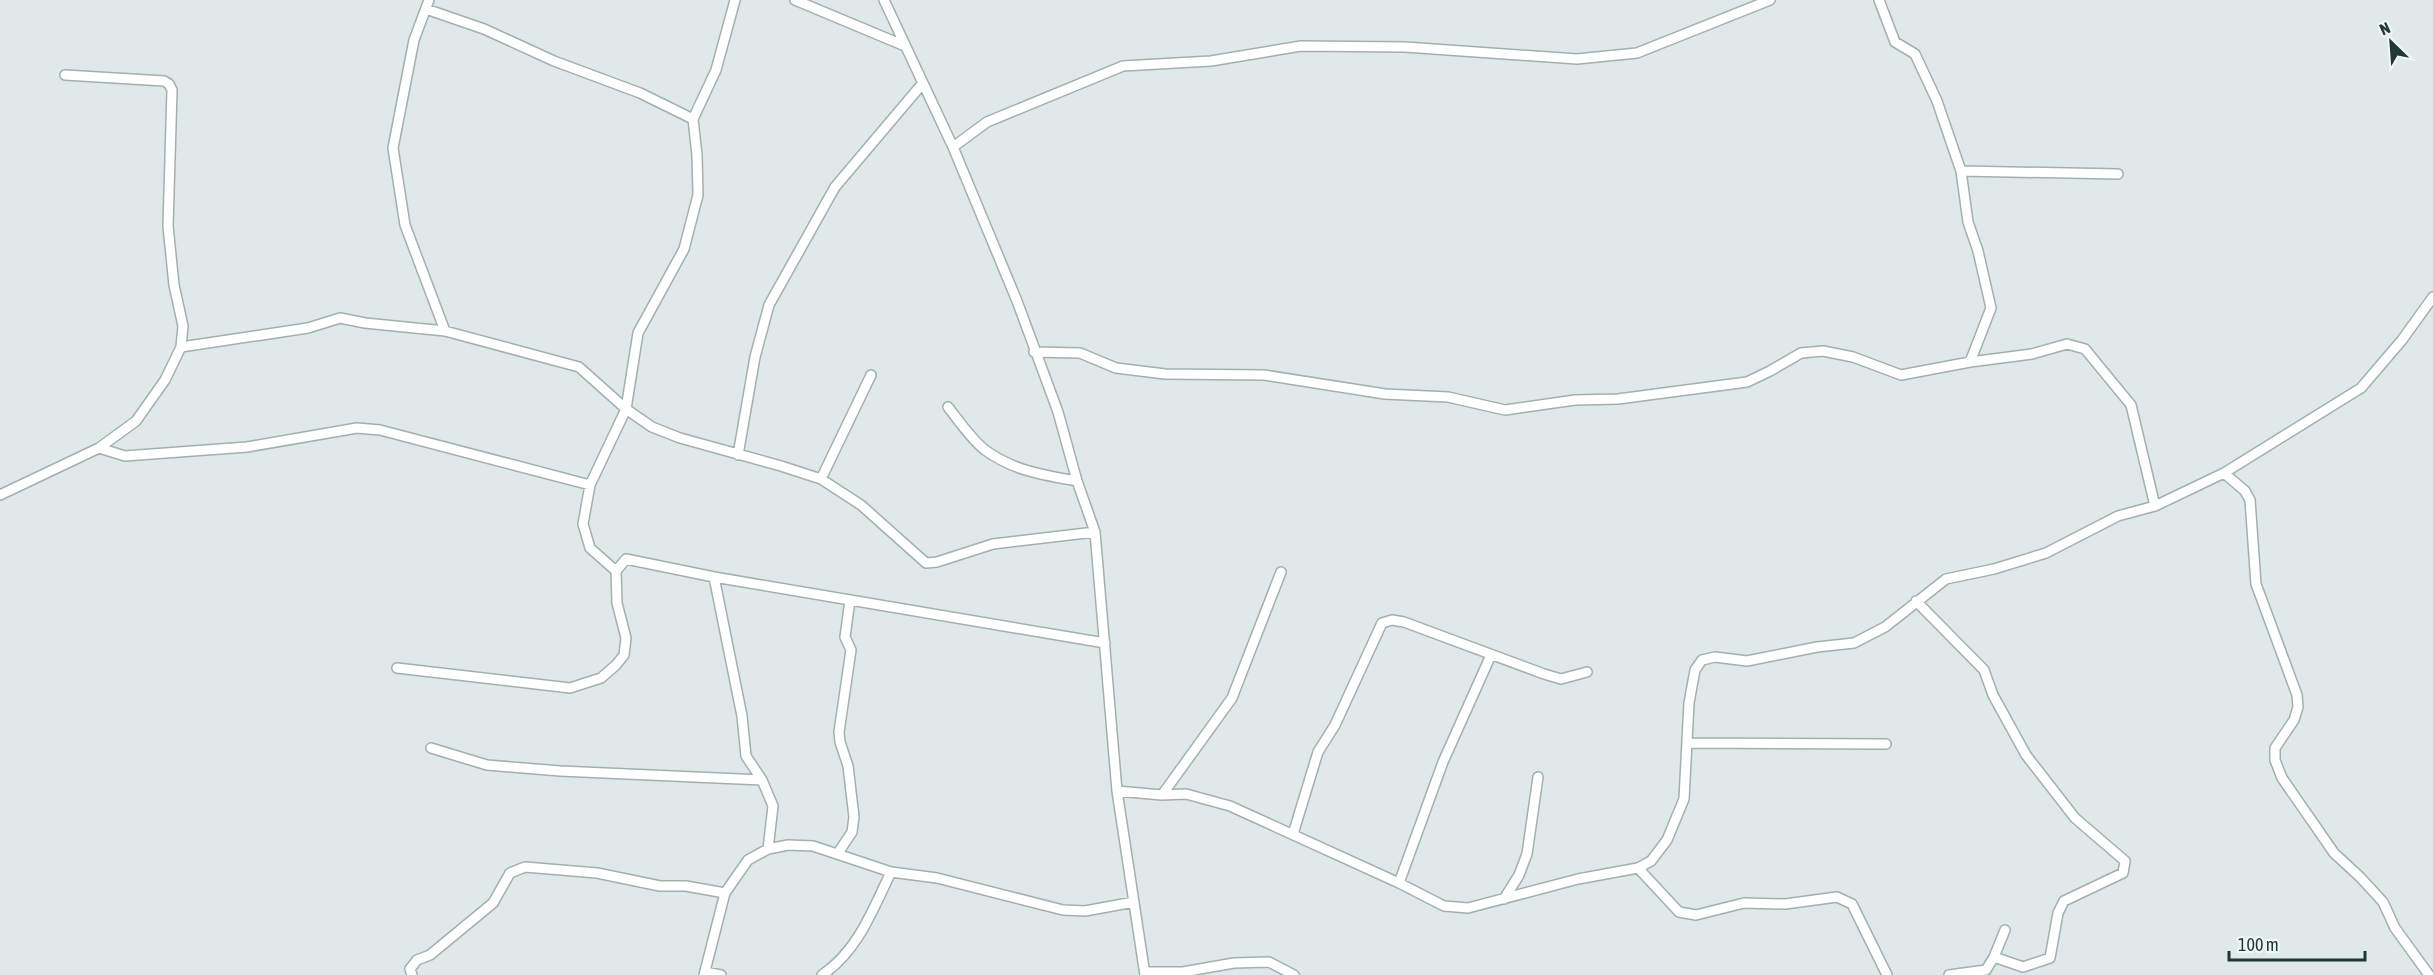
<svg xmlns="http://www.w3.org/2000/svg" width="2433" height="975" font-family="'Asap Condensed',sans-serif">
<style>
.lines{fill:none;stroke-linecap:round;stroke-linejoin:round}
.minor-casing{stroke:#a2b0af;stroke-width:12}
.minor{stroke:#fff;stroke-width:9}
</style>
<rect width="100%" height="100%" fill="#dfe9e7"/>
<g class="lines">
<defs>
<path id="minor" d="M429 0 414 40 393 148 405 225 445 331
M795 0 905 46
M884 0 953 147 1017 301 1058 412 1077 481 1095 532 1117 791 1145 975
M1879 0 1895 42 1915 54 1937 101 1961 171 1968 222 1978 251 1991 308 1970 362
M426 9 484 29 554 61 640 93 693 119
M953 147 987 122 1123 66 1211 61 1301 46 1405 47 1577 59 1637 53 1770 0
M1961 171 2118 174
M181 347 308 328 340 318 365 323 445 331 579 367 626 409 652 427 680 438 781 466 821 479 861 505 926 563 937 562 993 544 1095 532
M1034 352 1080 353 1116 368 1165 374 1264 375 1385 394 1448 397 1505 410 1575 400 1618 399 1747 382 1770 371 1801 353 1823 351 1853 357 1901 375 1970 362 2032 354 2067 344 2085 349 2131 405 2155 506
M948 407C959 421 971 439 985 450 1014 471 1043 475 1077 481
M99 448 125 456 247 447 357 428 380 430 590 485
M738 455 755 357 769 305 835 187 923 83
M2224 473 2245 491 2250 500 2256 584 2297 695 2298 707 2294 720 2275 748V760L2282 778 2334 853 2360 877 2383 902 2395 928 2429 975
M821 479 871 375
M0 495 99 448 136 421 165 380 181 347 183 326 174 285 168 226 172 90 169 84 164 81 65 75
M616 571 590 548 583 524 590 485 626 409 638 333 684 249 698 195 697 155 693 119 716 70 735 0
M714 577 742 716 746 756 762 780 773 806 768 849
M1916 601 1984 670 1993 695 2026 755 2075 818 2125 861 2123 873 2064 901 2058 913 2050 958 2023 967 1994 957
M397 668 570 688 601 678 616 665 624 655 626 638 617 603 616 571 626 559 714 577 1105 643
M1688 743 1886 744
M431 748 487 765 560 771 762 780
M1117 791 1162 795 1186 794 1230 806 1399 883 1444 906 1468 908 1578 879 1638 868 1651 861 1667 840 1684 799 1689 703 1695 670 1702 660 1715 657 1747 661 1817 647 1854 643 1885 627 1946 579 1994 569 2046 553 2118 516 2155 506 2224 473 2361 388 2402 340 2433 297
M1162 795 1232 698 1281 572
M1293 834 1318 752 1335 725 1382 623 1392 620 1404 622 1544 674 1561 679 1587 672
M838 853 852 832 854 817 848 766 840 742 839 732 851 650 845 637 850 600
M1638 868 1679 912 1696 915 1744 903 1785 904 1837 897 1852 904 1887 975
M1399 883 1443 762 1491 655
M1504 899 1519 875 1527 854 1538 777
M705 972 721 975
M1145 972H1183L1234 963 1269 962 1294 975
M412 975 410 969 417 960 430 955 493 903 510 873 525 867 597 873 660 886H686L725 893
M704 975 725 893 748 860 768 849 788 845 813 846 891 872 937 878 1063 910 1085 911 1134 902
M822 975C858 951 873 909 891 872
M1949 975 1986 970 1994 957 2005 930"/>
</defs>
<use href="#minor" class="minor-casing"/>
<use href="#minor" class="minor"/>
</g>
<g transform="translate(2391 42) rotate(335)" stroke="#eff6f4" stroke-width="4.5" paint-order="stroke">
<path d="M0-4.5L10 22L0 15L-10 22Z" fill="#213837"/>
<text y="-9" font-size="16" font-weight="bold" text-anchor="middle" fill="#213837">N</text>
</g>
<path d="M2229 951v9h136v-9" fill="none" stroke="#213837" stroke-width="3"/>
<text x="2238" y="951" font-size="18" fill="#213837" stroke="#eff6f4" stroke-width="4.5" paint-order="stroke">100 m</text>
</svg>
